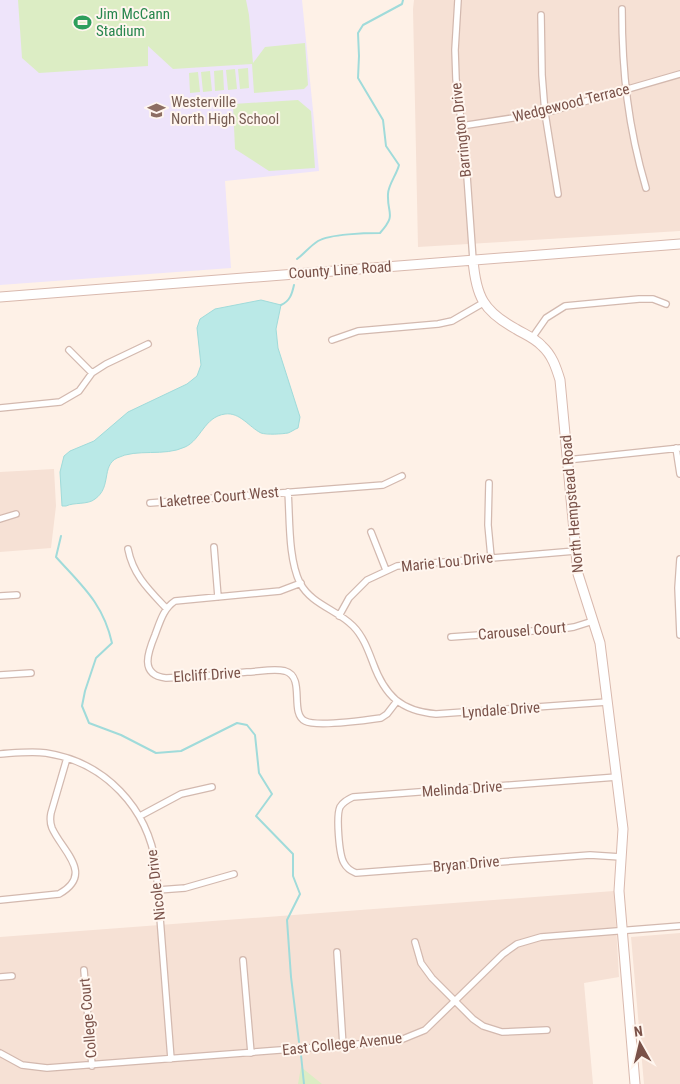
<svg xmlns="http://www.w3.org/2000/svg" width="680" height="1084" font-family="'Roboto Condensed',sans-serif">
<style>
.residential{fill:#f6e1d5}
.education{fill:#eee4fa}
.green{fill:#dcedc4}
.water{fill:#bae9e7;stroke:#a0dbda}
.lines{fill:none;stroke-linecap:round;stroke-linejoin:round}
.stream{stroke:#a0dbda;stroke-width:2}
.street-casing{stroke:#d3b9af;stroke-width:8}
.secondary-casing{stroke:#d9b9ae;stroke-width:11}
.street{stroke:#fff;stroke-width:5.5}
.secondary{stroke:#fff;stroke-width:9}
.labels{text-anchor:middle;stroke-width:4;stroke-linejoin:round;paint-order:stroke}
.leisure-label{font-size:15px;fill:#27864d;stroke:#fff6ef;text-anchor:start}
.education-label{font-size:15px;fill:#785e54;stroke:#fff6ef;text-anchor:start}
.street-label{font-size:15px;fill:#7a5249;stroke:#fff6ef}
</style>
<rect width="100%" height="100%" fill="#fef1e7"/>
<path class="residential" d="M414 0H680V231L418 247 413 9Z
M54 469 56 506 51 548 0 552V472Z
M614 891 619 977 584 983 593 1084H0V937Z
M680 933V1084H644L631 937Z"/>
<path class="education" d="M0 0H302L319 171 225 181 231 268 0 285Z"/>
<path class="green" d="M18 0H246L249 15 253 63 265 47 305 43 308 85 304 89 254 93 252 64 173 69 148 46V66L39 73 22 58Z
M248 68 249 88 240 89 238 69Z
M235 69 237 89 228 90 226 70Z
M223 70 224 90 215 91 214 71Z
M210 71 212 91 203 92 201 72Z
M198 72 200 92 190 93 189 73Z
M298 100 311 111 315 168 269 171 235 149 233 104Z
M301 1067 322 1084H298Z"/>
<path class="water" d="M261 300 281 305 276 329 278 348 300 417 298 428C295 429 291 432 288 433 282 434 267 435 261 433 249 427 240 412 225 414 204 417 201 440 185 447 164 457 137 448 117 458 101 466 112 487 95 499 88 505 74 502 66 506H62L60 472 64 456 70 451 94 441 128 412 187 384 197 376 201 365 197 328 200 319 215 309Z"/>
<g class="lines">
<path class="stream" d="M297 259C304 254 310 246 318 241 330 234 366 233 380 233 397 214 387 215 388 194 388 185 397 174 399 165L386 146 383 120 358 78 359 56 358 33 363 25 402 4 403 0
M281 305C290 301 292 294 294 285
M61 536 56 557C82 586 103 603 112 643L96 658 85 691 82 706 89 723 121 735 156 753 181 751 237 723 247 725 255 735 259 773 272 794 256 816 293 854V876L300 894 287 920 291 977 299 1042
M301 1055 304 1084"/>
<defs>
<path id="street" d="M458 0 455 50 456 79 466 162 473 260
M622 9C622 72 628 127 646 188
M541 15 542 75 545 113 558 194
M461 126 545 113 680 74
M532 338 546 318 565 306 639 299H653L666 304
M332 340 358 331 438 324 452 321 483 303
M69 350 92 373
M0 408 60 402 79 391 92 373 106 364 148 344
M676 448 680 474
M567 460 680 448
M489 483 488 525 491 557
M288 492C290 519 288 558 300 583 312 605 336 609 353 626 363 636 368 650 373 663 385 696 401 711 436 714L607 702
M150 503 383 485 402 476
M0 519 16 514
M371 532 386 570
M214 547 218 597
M128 549C133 575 149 590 166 608
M680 559 678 588 680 635
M301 583 280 591 175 601C163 609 160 622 155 635 148 652 139 675 166 678 193 677 220 675 247 672 258 672 273 668 285 671 306 677 289 713 305 721 316 727 367 720 381 718L387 714 397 701
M0 596 17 595
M339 616 349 598 367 580 397 566 575 551
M451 637 561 629 574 627 593 621
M0 675 31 673
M0 754C15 753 31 751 46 753 105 762 148 808 156 866L171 1059
M617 777 353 797C347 800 343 802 340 807 336 816 339 855 344 863 347 869 351 871 356 873L590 855 621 857
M140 816 181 794 212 787
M158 890 185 888 234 874
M0 900 59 894C95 874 62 851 52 828 50 823 50 818 51 813L67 758
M415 942 421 963 432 978 473 1019 483 1026 502 1032 547 1030
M337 952 343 1046
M243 960 251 1053
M84 970 92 1066
M0 977 12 976
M0 1053 22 1065 47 1068 398 1041 425 1030 503 954 517 944 541 937 680 926"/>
<path id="secondary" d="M473 260C476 296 483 311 516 329 524 334 535 338 542 346 552 355 556 367 560 380L578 574 600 643 623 829 619 891 635 1084
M0 297 680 244"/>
</defs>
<use href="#street" class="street-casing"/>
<use href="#secondary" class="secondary-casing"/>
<use href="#street" class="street"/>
<use href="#secondary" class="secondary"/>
</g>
<defs>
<symbol id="stadium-bare" viewBox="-9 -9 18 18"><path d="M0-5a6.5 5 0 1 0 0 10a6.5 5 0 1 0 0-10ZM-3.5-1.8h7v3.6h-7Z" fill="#2e9e5b" stroke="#fff6ef" stroke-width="2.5" paint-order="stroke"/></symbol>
<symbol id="school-bare" viewBox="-9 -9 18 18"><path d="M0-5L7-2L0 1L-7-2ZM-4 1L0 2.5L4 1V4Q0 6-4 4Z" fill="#8d6e63" stroke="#fff6ef" stroke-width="2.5" paint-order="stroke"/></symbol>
</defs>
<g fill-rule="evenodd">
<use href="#stadium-bare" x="70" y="10" width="25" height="25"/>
<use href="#school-bare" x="144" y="98" width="25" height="25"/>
</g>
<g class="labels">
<g class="leisure-label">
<text x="96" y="19">Jim McCann<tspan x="96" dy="17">Stadium</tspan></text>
</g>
<g class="education-label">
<text x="171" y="107">Westerville<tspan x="171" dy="17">North High School</tspan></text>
</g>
<g class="street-label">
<text transform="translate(571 103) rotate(-14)" y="5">Wedgewood Terrace</text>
<text transform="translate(461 130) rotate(-96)" y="5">Barrington Drive</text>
<text transform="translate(340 270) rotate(-4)" y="5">County Line Road</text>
<text transform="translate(219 497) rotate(-5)" y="5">Laketree Court West</text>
<text transform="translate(572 504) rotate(-95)" y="5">North Hempstead Road</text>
<text transform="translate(447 562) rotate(-6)" y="5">Marie Lou Drive</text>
<text transform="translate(522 631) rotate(-5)" y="5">Carousel Court</text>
<text transform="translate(207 675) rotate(-4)" y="5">Elcliff Drive</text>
<text transform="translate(501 710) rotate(-4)" y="5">Lyndale Drive</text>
<text transform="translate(462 789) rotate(-4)" y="5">Melinda Drive</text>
<text transform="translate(466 864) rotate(-5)" y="5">Bryan Drive</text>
<text transform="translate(156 885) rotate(-97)" y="5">Nicole Drive</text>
<text transform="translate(88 1018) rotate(-95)" y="5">College Court</text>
<text transform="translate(342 1044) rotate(-6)" y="5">East College Avenue</text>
</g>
</g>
<g transform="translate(640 1044) rotate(352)" stroke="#fff6ef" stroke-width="4" paint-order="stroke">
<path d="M0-4L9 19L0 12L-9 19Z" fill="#7a5249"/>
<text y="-8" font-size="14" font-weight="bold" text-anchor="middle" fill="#7a5249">N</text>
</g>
</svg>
